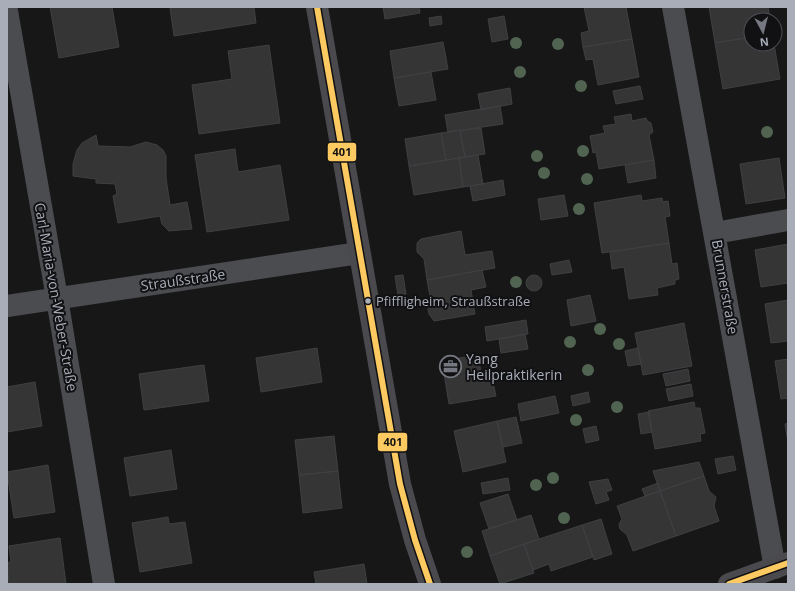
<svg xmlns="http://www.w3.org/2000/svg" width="795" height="591" font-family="'Open Sans',sans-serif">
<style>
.building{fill:#353536;stroke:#3f4043}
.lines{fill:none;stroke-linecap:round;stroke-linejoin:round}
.street{stroke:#4b4c50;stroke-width:22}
.secondary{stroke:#4a4a4e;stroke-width:22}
.bus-1-casing{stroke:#111113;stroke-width:9}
.bus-1{stroke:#fcca61;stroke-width:6}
.tree{fill:#506451}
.bus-dot{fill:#a8adb8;stroke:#111113;stroke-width:1.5}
.labels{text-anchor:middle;stroke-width:4;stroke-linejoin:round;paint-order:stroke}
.bus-label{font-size:13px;fill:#a8adb8;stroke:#111113;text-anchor:start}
.street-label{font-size:14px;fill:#a8adb8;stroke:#111113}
.poi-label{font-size:14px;fill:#a8adb8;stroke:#111113;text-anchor:start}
.line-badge{stroke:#111113;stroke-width:1.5}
.pale-badge-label{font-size:11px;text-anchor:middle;font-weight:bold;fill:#111}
</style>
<rect width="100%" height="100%" fill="#171717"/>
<path class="building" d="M50 7H112L119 47 59 58Z
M178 7H254L256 23 174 36 170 8Z
M383 7H419L420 13 385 19Z
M584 7H626L632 39 583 47 581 33 589 31Z
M709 7H768L770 20H751V37L715 43Z
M441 16 442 24 430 26 429 18Z
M504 16 508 39 492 42 488 19Z
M751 37V44H774L780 79 723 89 715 43Z
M632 39 639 77 598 85 593 59 586 60 583 47Z
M443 42 448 69 394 78 390 51Z
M269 45 280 123 199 134 192 85 232 79 228 51Z
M431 72 436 100 399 106 394 78Z
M640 86 643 99 616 104 613 91Z
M510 88 512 104 481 110 478 94Z
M500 106 503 124 448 132 445 115Z
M631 114 632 121 646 118 647 121 651 123 653 132 649 135 654 160 599 169 596 152 593 153 590 136 605 133 603 126 616 124 614 117Z
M481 128 485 154 465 157 460 131Z
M460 130 465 157 446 160 441 133Z
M441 133 446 160 409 166 405 139Z
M96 135 98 146 130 147 146 142 157 145 163 150 166 156V178L170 205 187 202 192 229 169 231 162 224 160 216 118 223 113 196 117 194 115 184 96 183V179L73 176V164L77 150 82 143Z
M235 149 238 172 280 165 289 220 207 232 195 155Z
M478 155 483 184 463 187 459 158Z
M459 158 463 187 414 195 409 166Z
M779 158 785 198 746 204 740 164Z
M654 160 656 178 628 183 625 165Z
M503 180 505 195 473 201 470 186Z
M564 195 568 216 541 220 538 199Z
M641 195 642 201 662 198 663 202 668 201 670 216 665 217 669 243 602 253 594 203Z
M461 231 465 255 492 251 495 268 427 280 424 259 417 252V243L421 239Z
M669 243 672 264 677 263 679 279 675 280V284L657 288 658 295 629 299 624 267 612 269 610 252Z
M788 244V283L761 287 755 250Z
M569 260 572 272 552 275 550 264Z
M482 270 486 287 471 290 475 314 434 321 429 314 428 309 431 302 427 280Z
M526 283a8 8 0 1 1 16 0a8 8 0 1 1-16 0Z
M403 275 406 294 398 295 395 276Z
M590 295 596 321 571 326 567 300Z
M788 300V341L771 343 765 304Z
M526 320 528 334 487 341 485 327Z
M684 323 692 366 643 375 635 333Z
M525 334 528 349 501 353 499 339Z
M317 348 322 382 261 392 256 358Z
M638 348 641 364 628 366 625 351Z
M478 355 482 379 492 378 496 396 449 404 442 361Z
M788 359V398L781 399 775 361Z
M204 365 209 401 144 410 139 374Z
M688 369 690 381 666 386 663 374Z
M491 370 492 378 482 379 480 372Z
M35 382 42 426 7 432V387Z
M691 384 693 396 669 401 666 389Z
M588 392 590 402 573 406 571 396Z
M555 396 559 413 521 421 518 404Z
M694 402 695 408H700L705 433 700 434 701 441 655 449 648 411Z
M649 412 652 432 641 434 638 414Z
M516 417 522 443 503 447 497 421Z
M497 421 506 462 463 472 454 431Z
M788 423V442L785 424Z
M596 426 599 440 586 443 583 429Z
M334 436 338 471 299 475 295 440Z
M171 450 177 489 130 496 124 458Z
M733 456 736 470 718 474 715 459Z
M699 462 704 476 660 491 653 471Z
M48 465 55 512 14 518 7 472Z
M338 471 342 508 303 513 299 475Z
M704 476 709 491 716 497 714 506 719 521 676 536 660 491Z
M508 478 510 490 483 494 481 483Z
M608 479 612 490 606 492 609 500 596 504 589 482Z
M658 483 660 491 645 496 642 489Z
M660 491 676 536 633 551 627 535 620 529 619 524 622 519 617 506Z
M508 494 517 520 489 529 480 503Z
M531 515 539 539 490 556 482 531Z
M168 517 169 524 185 522 192 563 140 572 132 523Z
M601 519 612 554 594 560 582 525Z
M582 525 593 557 551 571 549 564 533 570 524 544Z
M60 538 66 584H9L7 563 11 562 9 546Z
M524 544 534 573 500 584 490 556Z
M364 564 367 584H316L314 572Z"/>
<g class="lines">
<path class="street" d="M673 7 775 568
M7 11 57 298 104 584
M715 233 788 220
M7 306 359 253"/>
<path class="secondary" d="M317 7 400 484 415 540 430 584
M729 584 788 563"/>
<defs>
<path id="bus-1" d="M317 7 400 484 415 540 430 584
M729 584 788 563"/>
</defs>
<use href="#bus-1" class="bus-1-casing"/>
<use href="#bus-1" class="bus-1"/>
</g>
<g class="tree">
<circle cx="516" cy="43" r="6"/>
<circle cx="558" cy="44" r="6"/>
<circle cx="520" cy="72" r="6"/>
<circle cx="581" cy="86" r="6"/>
<circle cx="767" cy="132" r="6"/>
<circle cx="583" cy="151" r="6"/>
<circle cx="537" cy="156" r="6"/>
<circle cx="544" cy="173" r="6"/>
<circle cx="587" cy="179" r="6"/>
<circle cx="579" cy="209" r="6"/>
<circle cx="516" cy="282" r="6"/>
<circle cx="600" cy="329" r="6"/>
<circle cx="570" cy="342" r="6"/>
<circle cx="619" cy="344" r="6"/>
<circle cx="588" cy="370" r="6"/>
<circle cx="617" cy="407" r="6"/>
<circle cx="576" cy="420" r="6"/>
<circle cx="553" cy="478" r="6"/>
<circle cx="536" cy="485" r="6"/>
<circle cx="564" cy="518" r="6"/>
<circle cx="467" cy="552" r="6"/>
</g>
<defs>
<symbol id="office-ring" viewBox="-11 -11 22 22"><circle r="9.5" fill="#111113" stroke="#757880" stroke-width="1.5"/><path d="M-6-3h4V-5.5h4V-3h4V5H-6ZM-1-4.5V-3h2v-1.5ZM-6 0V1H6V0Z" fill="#757880"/></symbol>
</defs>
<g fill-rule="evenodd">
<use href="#office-ring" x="438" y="354" width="25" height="25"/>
</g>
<circle class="bus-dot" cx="368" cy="301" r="3.5"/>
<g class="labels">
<g class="bus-label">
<text x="376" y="306">Pfiffligheim, Straußstraße</text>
</g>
<g class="street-label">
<text transform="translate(183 280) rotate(-8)" y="5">Straußstraße</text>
<text transform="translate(725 287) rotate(80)" y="5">Brunnerstraße</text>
<text transform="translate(56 297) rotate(80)" y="5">Carl-Maria-von-Weber-Straße</text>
</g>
<g class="poi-label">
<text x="466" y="364">Yang<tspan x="466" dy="16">Heilpraktikerin</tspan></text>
</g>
</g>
<g class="line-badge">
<rect x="327" y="142" width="30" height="20" rx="4" fill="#fcca61"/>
<rect x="377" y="432" width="31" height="20" rx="4" fill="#fcca61"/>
</g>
<g class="pale-badge-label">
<text x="342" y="156">401</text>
<text x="393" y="446">401</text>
</g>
<rect width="795" height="591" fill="none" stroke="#a8adb8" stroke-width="16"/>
<g transform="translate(763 32) rotate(173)"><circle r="19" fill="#111113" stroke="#4d4f55"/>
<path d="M0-3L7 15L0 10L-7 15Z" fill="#757880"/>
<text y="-6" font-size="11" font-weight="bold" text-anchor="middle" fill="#a8adb8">N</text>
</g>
</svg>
